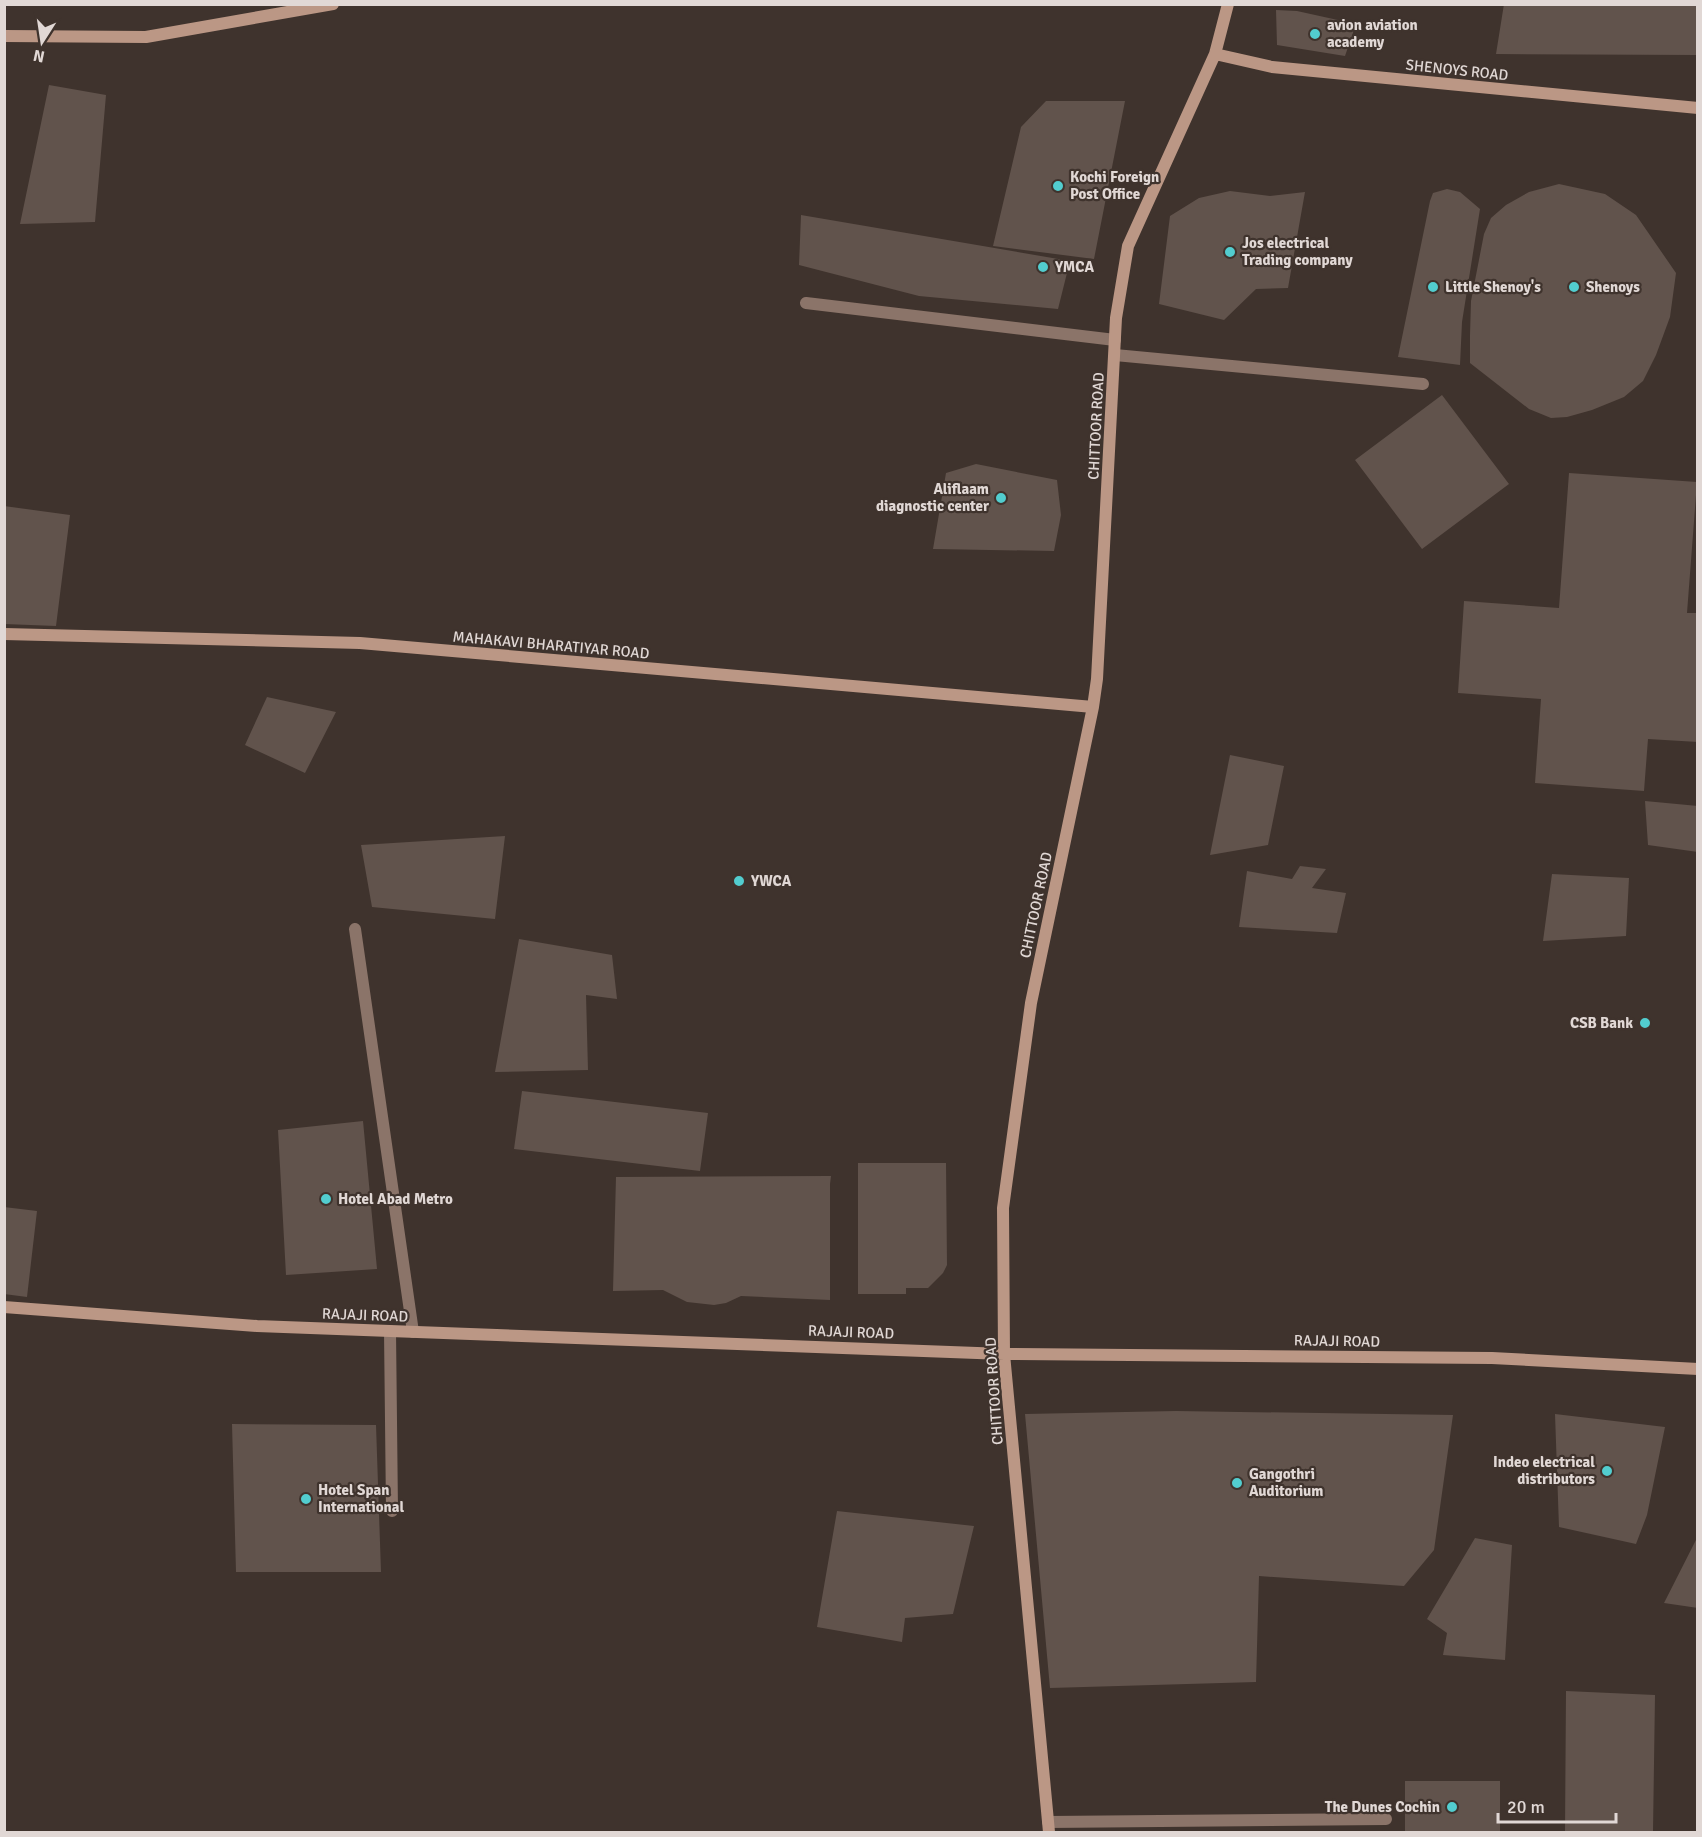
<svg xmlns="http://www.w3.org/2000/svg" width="1702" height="1837" font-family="Signika,sans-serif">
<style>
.building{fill:#61534c}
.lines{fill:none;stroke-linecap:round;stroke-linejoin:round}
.lane{stroke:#8b7469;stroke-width:12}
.street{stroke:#8b7469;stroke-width:12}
.secondary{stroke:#bb9785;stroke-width:12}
.poi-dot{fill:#52cdcf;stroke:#3f332d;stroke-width:2}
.labels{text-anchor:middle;stroke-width:4.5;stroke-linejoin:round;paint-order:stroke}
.poi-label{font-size:15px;font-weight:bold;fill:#e1d8d5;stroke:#3f332d;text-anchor:start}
.street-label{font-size:15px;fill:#e1d8d5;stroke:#3f332d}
</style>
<rect width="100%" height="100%" fill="#3f332d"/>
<path class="building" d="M1504 4H1698V55L1496 54Z
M1276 10 1297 11 1356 24 1345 56 1277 45Z
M49 85 106 95 95 222 20 224Z
M1046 101H1125L1094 259 993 246 1021 127Z
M1559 184 1605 194 1636 215 1676 273 1670 317 1656 355 1643 381 1624 397 1592 410 1567 417 1551 418 1529 409 1470 363V335L1471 301 1484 234 1491 218 1506 205 1529 192Z
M1447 189 1460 192 1480 209 1462 322 1460 365 1398 357 1430 201 1433 193Z
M1230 191 1270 196 1305 192 1288 288 1256 289 1224 320 1159 304 1170 216 1199 198Z
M801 215 1070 261 1058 309 919 296 799 265Z
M1442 395 1509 484 1422 549 1355 460Z
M976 464 1057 480 1061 515 1054 551 933 549 946 473Z
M1569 473 1697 482 1687 613H1698V742L1648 739 1644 791 1535 783 1541 699 1458 693 1464 601 1559 608Z
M4 506 70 515 56 626 4 624Z
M267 697 336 712 305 773 245 745Z
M1230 755 1284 766 1268 845 1210 855Z
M1645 801 1698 806V852L1648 845Z
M505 836 495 919 372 907 361 845Z
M1300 866 1326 869 1312 888 1346 893 1337 933 1239 927 1247 871 1292 879Z
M1552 874 1629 878 1626 936 1543 941Z
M519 939 612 955 617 999 586 995 588 1070 495 1072Z
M522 1091 708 1113 700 1171 514 1149Z
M363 1121 377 1269 286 1275 278 1130Z
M858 1163H946L947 1265 943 1273 928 1288H906V1294H858Z
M831 1176 830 1184V1300L741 1296 726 1303 714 1305 687 1302 663 1290 613 1291 616 1177Z
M4 1207 37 1211 27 1297 4 1294Z
M1176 1411 1453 1415 1434 1550 1404 1586 1259 1576 1256 1682 1050 1688 1025 1414Z
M1555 1414 1665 1427 1647 1515 1636 1544 1559 1527Z
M232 1424 376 1425 381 1572H236Z
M837 1511 974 1526 953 1614 905 1618 902 1642 817 1627Z
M1698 1536V1608L1664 1603Z
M1475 1538 1512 1545 1505 1660 1443 1655 1447 1633 1427 1619Z
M1566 1691 1655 1695 1653 1832H1565Z
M1405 1781H1500V1832H1405Z"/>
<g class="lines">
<path class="lane" d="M1115 355 1423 384
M1048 1822 1386 1819"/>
<path class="street" d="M806 303 1115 340
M355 929 413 1332
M390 1331 392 1511"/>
<path class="secondary" d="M4 36 146 37 333 4
M1215 54 1272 67 1698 108
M4 634 360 643 1093 707
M4 1307 257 1326 1004 1354 1492 1358 1698 1369
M1049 1832 1004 1354 1003 1208 1031 1003 1093 707 1097 679 1116 318 1128 246 1215 54 1228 4"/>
</g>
<g class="poi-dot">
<circle cx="1315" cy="34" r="6"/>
<circle cx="1058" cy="186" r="6"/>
<circle cx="1230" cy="252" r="6"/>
<circle cx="1043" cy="267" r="6"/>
<circle cx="1433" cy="287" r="6"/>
<circle cx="1574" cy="287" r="6"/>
<circle cx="1001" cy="498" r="6"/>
<circle cx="739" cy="881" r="6"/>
<circle cx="1645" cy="1023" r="6"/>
<circle cx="326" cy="1199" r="6"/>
<circle cx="1607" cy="1471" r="6"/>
<circle cx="1237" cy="1483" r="6"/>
<circle cx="306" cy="1499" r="6"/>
<circle cx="1452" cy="1807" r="6"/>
</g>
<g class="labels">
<g class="poi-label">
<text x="1327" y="30">avion aviation<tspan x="1327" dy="17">academy</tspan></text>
<text x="1070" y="182">Kochi Foreign<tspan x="1070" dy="17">Post Office</tspan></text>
<text x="1242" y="248">Jos electrical<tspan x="1242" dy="17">Trading company</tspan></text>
<text x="1055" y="272">YMCA</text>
<text x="1445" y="292">Little Shenoy's</text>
<text x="1586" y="292">Shenoys</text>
<text x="989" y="494" text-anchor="end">Aliflaam<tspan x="989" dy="17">diagnostic center</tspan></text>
<text x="751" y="886">YWCA</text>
<text x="1633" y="1028" text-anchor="end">CSB Bank</text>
<text x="338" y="1204">Hotel Abad Metro</text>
<text x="1595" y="1467" text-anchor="end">Indeo electrical<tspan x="1595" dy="17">distributors</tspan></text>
<text x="1249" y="1479">Gangothri<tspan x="1249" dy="17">Auditorium</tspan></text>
<text x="318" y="1495">Hotel Span<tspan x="318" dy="17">International</tspan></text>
<text x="1440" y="1812" text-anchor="end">The Dunes Cochin</text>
</g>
<g class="street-label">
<text transform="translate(1457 70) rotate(6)" y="5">SHENOYS ROAD</text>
<text transform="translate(1096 426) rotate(-87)" y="5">CHITTOOR ROAD</text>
<text transform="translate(551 645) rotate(5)" y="5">MAHAKAVI BHARATIYAR ROAD</text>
<text transform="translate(1036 905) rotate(-78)" y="5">CHITTOOR ROAD</text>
<text transform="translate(365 1315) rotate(2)" y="5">RAJAJI ROAD</text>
<text transform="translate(851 1332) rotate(2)" y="5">RAJAJI ROAD</text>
<text transform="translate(1337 1341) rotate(1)" y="5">RAJAJI ROAD</text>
<text transform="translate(994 1391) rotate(-94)" y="5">CHITTOOR ROAD</text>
</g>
</g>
<rect width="1702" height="1837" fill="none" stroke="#e1d8d5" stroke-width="12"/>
<g transform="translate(42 42) rotate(192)" stroke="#3f332d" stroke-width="4.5" paint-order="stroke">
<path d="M0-4.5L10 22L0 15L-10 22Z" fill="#e1d8d5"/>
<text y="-9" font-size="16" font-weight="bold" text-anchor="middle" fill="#e1d8d5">N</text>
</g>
<path d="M1498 1813v9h118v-9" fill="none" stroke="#e1d8d5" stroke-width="3"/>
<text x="1507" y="1813" font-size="18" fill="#e1d8d5" stroke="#3f332d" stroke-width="4.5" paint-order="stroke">20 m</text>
</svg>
